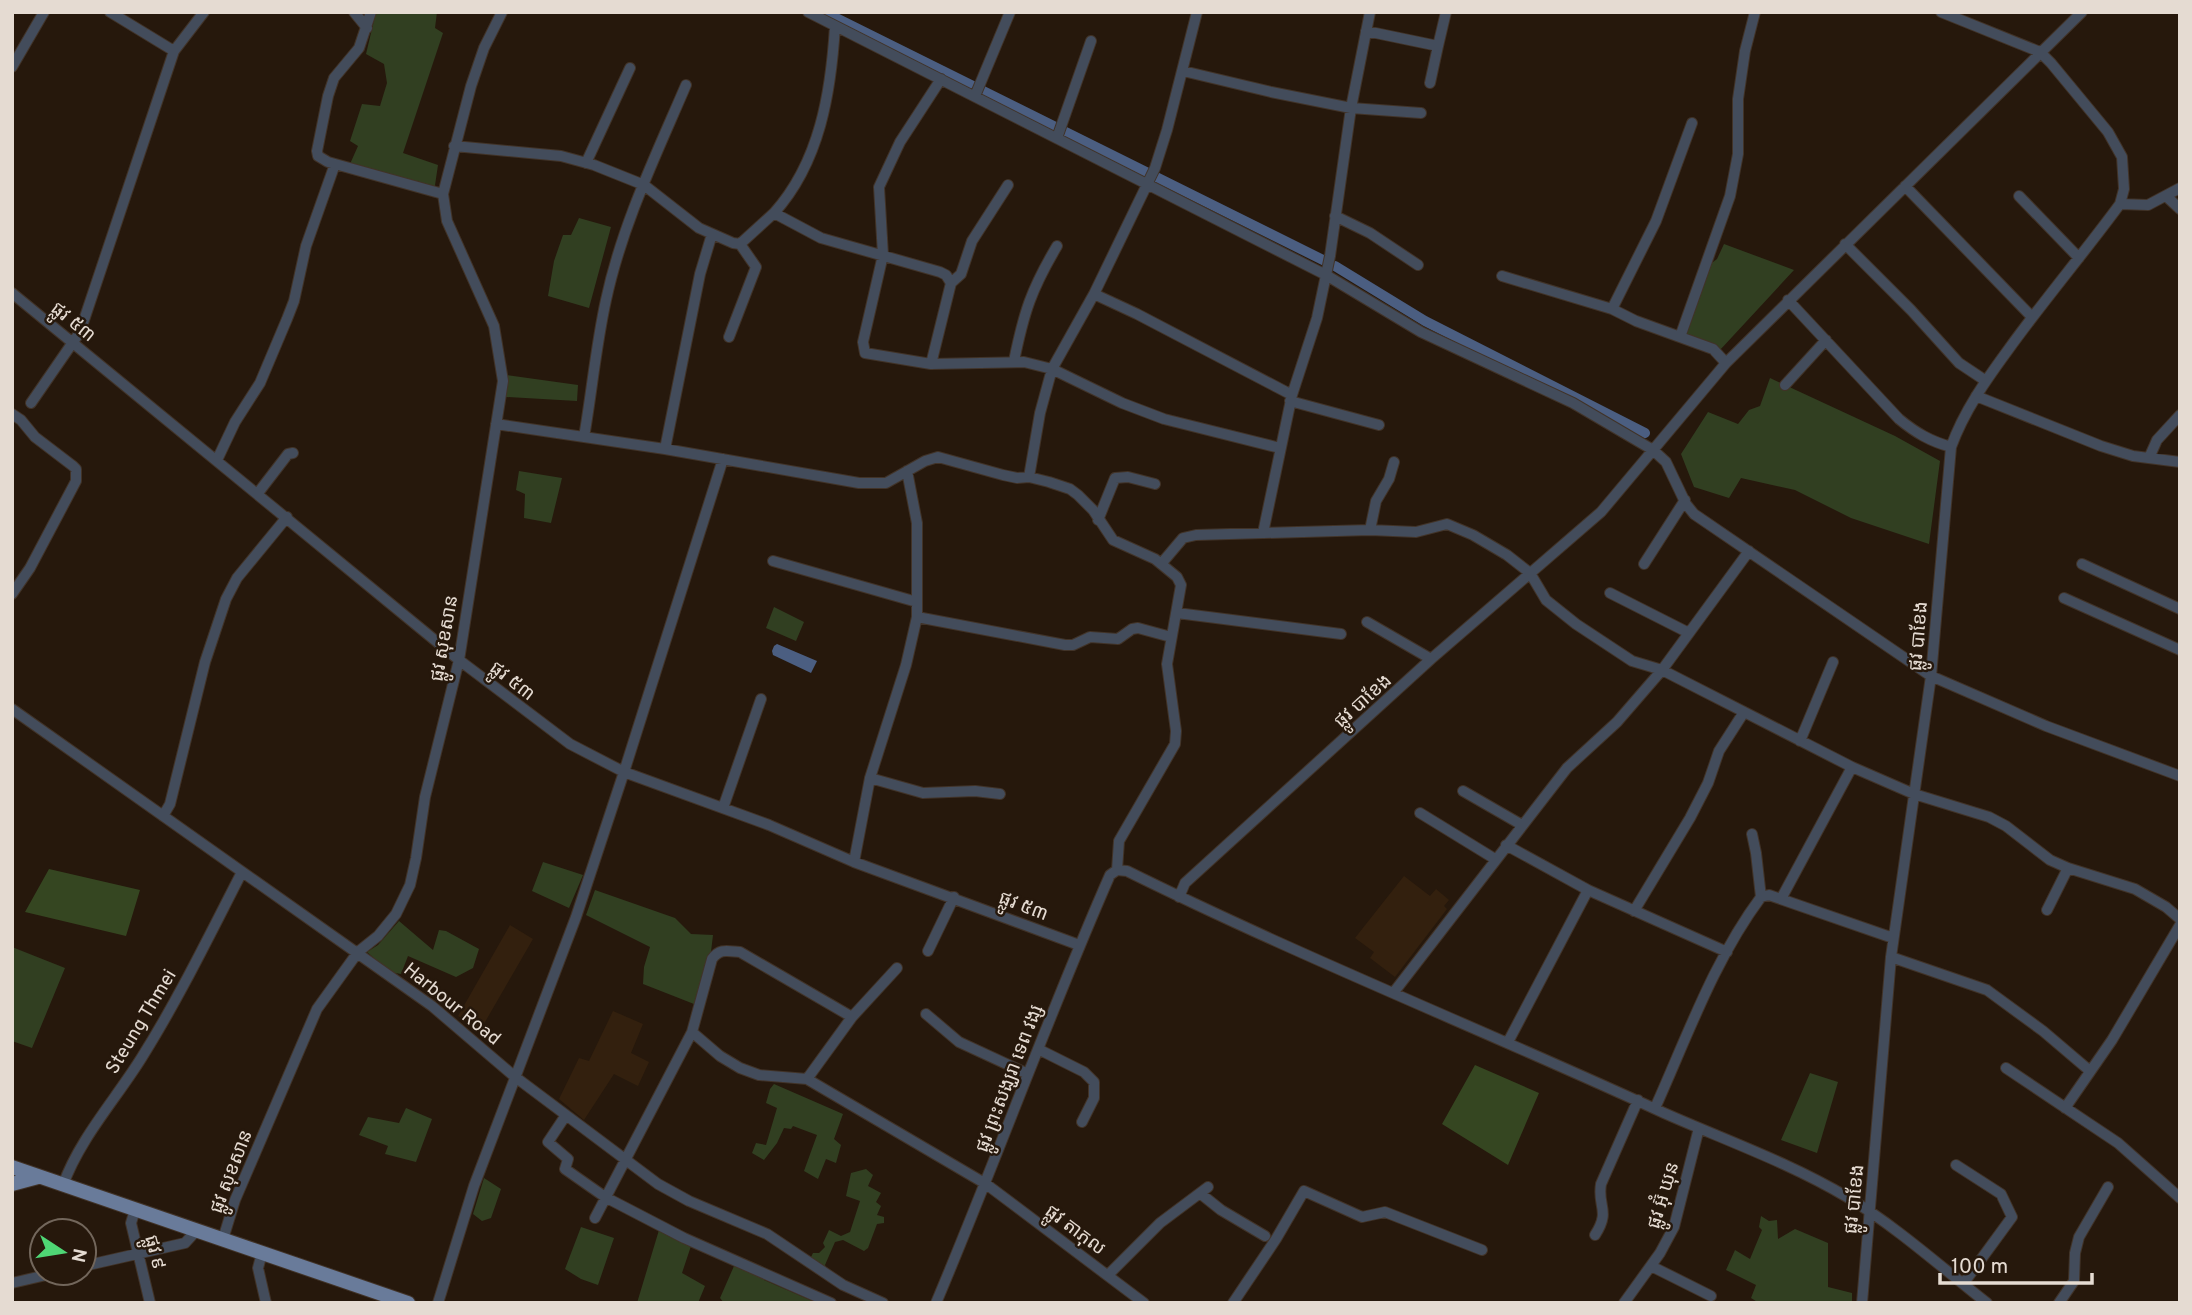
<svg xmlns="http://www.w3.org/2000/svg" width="2192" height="1315" font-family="Overpass,'Noto Sans Khmer',sans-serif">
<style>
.built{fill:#33200e}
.green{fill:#313f21}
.forest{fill:#354621}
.water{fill:#4b5e81}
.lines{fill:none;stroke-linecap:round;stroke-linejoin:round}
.canal{stroke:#4b5e81;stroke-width:10}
.minor-casing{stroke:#413328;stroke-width:12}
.major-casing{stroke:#413328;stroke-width:16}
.minor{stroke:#434c5b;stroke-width:10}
.major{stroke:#697b9a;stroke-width:14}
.labels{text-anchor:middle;stroke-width:5;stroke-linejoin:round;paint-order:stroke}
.street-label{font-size:19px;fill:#e5dbd2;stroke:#26180c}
</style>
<rect width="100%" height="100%" fill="#26180c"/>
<path class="built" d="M1404 876 1430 896 1436 889 1449 900 1444 906 1447 909 1395 977 1370 958 1374 952 1355 938Z
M510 925 533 939 481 1029 458 1016Z
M613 1011 643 1024 631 1053 649 1062 638 1086 614 1074 584 1120 559 1099 579 1058 589 1061Z"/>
<path class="green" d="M376 12H437L435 28 443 33 403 153 438 165 434 192 350 164 358 146 350 141 362 104 380 106 387 83 384 64 366 54Z
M579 218 611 227 589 308 548 296 554 261 563 235H571Z
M1724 244 1794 270 1720 350 1684 335 1709 265 1717 259Z
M506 375 578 385 577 401 506 397Z
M1770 378 1895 436 1940 461 1929 544 1851 518 1795 490 1741 478 1729 498 1694 487 1681 454 1708 412 1738 424 1749 410 1760 406Z
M519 471 562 478 551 523 524 518 525 494 516 490Z
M774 607 804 622 796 641 766 628Z
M543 862 583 875 569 908 532 891Z
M595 890 675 918 691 934 713 935 710 960 694 1004 643 984 644 967 650 947 586 915Z
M399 921 433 950 439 930 446 931 479 949 473 968 456 977 408 956 401 974 390 972 367 952 378 945Z
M12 947 65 968 32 1048 12 1041Z
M1810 1073 1838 1082 1817 1153 1781 1140Z
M774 1084 843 1114 834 1139 841 1145 836 1163 826 1159 818 1179 804 1171 817 1135 793 1126 791 1129 784 1128 777 1143 764 1160 752 1153 756 1143 766 1145 777 1108 766 1103 770 1089Z
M406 1108 432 1119 416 1162 385 1154 388 1146 359 1135 368 1117 399 1123Z
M866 1169 873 1175 868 1186 881 1193 876 1202 881 1206 877 1215 884 1217V1223L877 1224 868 1248 864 1251 843 1240 835 1242 825 1265 828 1270 810 1259 813 1253H819L825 1247 823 1243 829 1230 841 1236 850 1232 860 1201 846 1196 851 1173Z
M484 1178 501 1189 491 1218 482 1221 473 1214Z
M1761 1216 1769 1221 1777 1220 1778 1239 1795 1229 1828 1243V1287L1852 1293V1303H1759L1751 1298 1756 1285 1726 1270 1735 1250 1750 1259 1762 1230 1759 1227Z
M581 1227 614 1238 598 1285 581 1279 565 1269Z
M659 1230 691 1246 682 1273 705 1286 698 1303H637Z
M734 1266 764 1278V1280L817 1303H724L720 1298Z"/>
<path class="forest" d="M49 869 140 890 126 936 25 912Z
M1475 1065 1539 1093 1508 1165 1442 1124Z"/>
<path class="water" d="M777 644 817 661 811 673 773 655 772 651 774 646Z"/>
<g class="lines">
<path class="canal" d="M824 12 1325 261
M1335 266 1425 321 1645 433"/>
<defs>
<path id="minor" d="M110 12 174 51
M354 12 367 28
M371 12 359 48 334 78 328 96 317 151 318 156 328 162 443 194
M808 12 1326 275 1421 332 1573 403 1653 450 1666 462 1686 504 1694 514 1931 676 2046 726 2180 776
M1366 31 1438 46 1430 83
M1438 46 1446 12
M12 67 44 12
M1183 71 1271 92 1351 108 1421 113
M941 79 900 142 879 187 883 255 863 342 865 353 931 364 1024 362 1052 369 1122 403 1164 419 1280 448
M975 96 1010 12
M1057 138 1091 41
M454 146 561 156 594 165 644 185 699 228 733 243 740 244 756 267 729 337
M586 163 630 68
M1905 186 2032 317
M2019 196 2079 258
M2166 196 2180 209
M2120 204 2148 205 2180 188
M774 213C820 162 831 92 835 26
M1335 216 1370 233 1418 265
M740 244 774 213 821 238 940 272 946 275 951 283
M1845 244 1911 310 1959 363 1986 381
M1502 276 1612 309 1636 321 1713 349 1726 363
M12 293 459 660 570 744 624 772 769 825 854 862 1079 945
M1094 294 1137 314 1292 395
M1788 300 1899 419C1916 433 1930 441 1951 447
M1612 309 1656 221 1692 123
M1680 337 1730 196 1738 154V99L1745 51 1755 12
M1014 361C1024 312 1031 290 1057 246
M931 364 951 283 961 274 972 241 1008 185
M1785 385 1826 340
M1976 396 2101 446 2133 456 2180 462
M1290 401 1379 425
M31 403 80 332 174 51 204 12
M12 414 21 420 35 437 73 466 76 469V481L30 568 12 594
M496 424 665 449 859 483H886L925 461 938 457 1003 475 1017 478 1029 477 1049 482 1070 489 1078 495 1093 510 1113 540 1155 559 1177 577 1181 585 1167 664 1176 731 1175 744 1119 841 1117 870
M584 437C592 391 596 345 606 300 622 225 656 155 686 85
M665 449 700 274 712 234
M2149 458 2157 440 2180 415
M217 460 235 422 260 383 287 319 294 301 306 246 335 164
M1029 477 1040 413 1052 369 1094 294 1155 168 1167 130 1197 12
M258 493 288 454 293 453
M1098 520 1115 478 1128 477 1155 484
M1370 530 1376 501 1389 479 1394 462
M1263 533 1292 395 1317 318 1330 256 1351 108 1370 12
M773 561 917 602
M1161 564 1183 538 1196 535 1370 530 1416 532 1447 524 1473 535 1507 555 1530 573 1546 600 1576 624 1632 661 1662 670 1852 767 1914 794 1989 817 2006 826 2050 860 2068 868 2135 889 2166 907 2180 919
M1644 564 1685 500
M2082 564 2180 609
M1610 593 1689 633
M2064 598 2180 650
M1177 613 1341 634
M917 617 1065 645H1073L1090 637 1118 639 1132 629 1138 628 1171 637
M1367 622 1431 659
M12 709 432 1006 514 1076 658 1184 689 1201 767 1234 843 1285 883 1303
M1800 741 1833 662
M870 778 923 793 975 791 1000 794
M1463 791 1522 825
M723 808 761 699
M1420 813 1495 859
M163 816 170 804 205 662 226 599 237 578 287 517
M1506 845 1588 890 1727 952
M854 862 870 778 906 665 917 617V523L907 471
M1117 870 1127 871C1303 958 1486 1031 1664 1113 1725 1140 1790 1163 1847 1197 1897 1227 1941 1267 1987 1303
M1179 897 1185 883 1431 659 1601 512 1726 363 2082 12
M1761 897 1769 895 1893 938
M1781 899 1852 767
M2047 910 2068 868
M1634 911 1690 818 1708 783 1719 751 1744 712
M928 951 954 897
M1891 957 1987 990 2043 1031 2090 1071
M1394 992 1567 768 1617 722 1662 670 1749 551
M926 1014 959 1042 1028 1074
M692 1032 720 1056 740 1068 759 1075 807 1079 986 1184 1144 1303
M1508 1042 1588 890
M1038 1049 1084 1072 1094 1082V1098L1082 1122
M2006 1068 2118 1143 2180 1198
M807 1079 852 1017 897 968
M1655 1108C1687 1037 1714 960 1761 897L1756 853 1752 834
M2065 1108 2112 1040 2180 925
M566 1115 548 1142 568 1159 565 1169 605 1197 684 1238 831 1303
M1956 1165 2001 1194 2012 1217 1963 1284
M63 1185C80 1138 116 1099 142 1057 179 998 210 934 242 872
M1201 1194 1221 1210 1265 1236
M135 1210 131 1223 150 1303
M595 1218 692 1032 712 959C720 948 727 951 740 952L852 1017
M1595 1235C1611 1210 1597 1207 1601 1184L1638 1100
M223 1239 235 1200 317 1009 358 952 378 936 396 914 410 885 416 858 425 797 459 660 503 381 494 326 447 221 443 194 471 86 484 48 502 12
M262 1253 258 1268 266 1303
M84 1266 185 1243 196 1231
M1651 1266 1711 1296
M1108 1275 1160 1223 1208 1187
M12 1283 55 1273
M438 1303 474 1186 576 917 624 772 723 459
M936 1303C996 1161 1048 1016 1110 875L1117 870
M1233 1303 1276 1239 1304 1191 1362 1217 1385 1212 1482 1250
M1624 1303 1660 1253 1674 1227 1699 1128
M1862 1303 1891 957 1931 676 1951 447C1964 411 1986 380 2008 350 2044 300 2084 253 2120 204L2124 189 2122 157 2108 132 2051 63 2040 52 1941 12
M2059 1303 2074 1281 2075 1253 2079 1237 2108 1187"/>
<path id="major" d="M12 1167 408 1303
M12 1184 38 1177"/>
</defs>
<use href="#minor" class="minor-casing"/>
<use href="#major" class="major-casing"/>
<use href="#minor" class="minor"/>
<use href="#major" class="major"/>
</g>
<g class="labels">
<g class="street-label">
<text transform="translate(74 321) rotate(39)" y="7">ផ្លូវ ៥៣</text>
<text transform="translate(1917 636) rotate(-85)" y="7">ផ្លូវ បាខែង</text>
<text transform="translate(443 638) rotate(-80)" y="7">ផ្លូវ សុខសាន</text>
<text transform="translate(513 680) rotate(38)" y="7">ផ្លូវ ៥៣</text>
<text transform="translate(1362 700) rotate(-42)" y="7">ផ្លូវ បាខែង</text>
<text transform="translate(1024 905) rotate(21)" y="7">ផ្លូវ ៥៣</text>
<text transform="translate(453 1003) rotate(39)" y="7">Harbour Road</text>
<text transform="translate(140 1021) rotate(-59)" y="7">Steung Thmei</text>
<text transform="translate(1008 1078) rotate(-69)" y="7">ផ្លូវ ព្រះសង្ឃរា ទេព វង្ស</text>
<text transform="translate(230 1171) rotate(-69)" y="7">ផ្លូវ សុខសាន</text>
<text transform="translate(1662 1195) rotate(-73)" y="7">ផ្លូវ អ៊ុំ ឃុន</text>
<text transform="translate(1853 1199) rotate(-84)" y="7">ផ្លូវ បាខែង</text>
<text transform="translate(1076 1229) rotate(37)" y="7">ផ្លូវ តាភុល</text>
<text transform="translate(156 1252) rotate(76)" y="7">ផ្លូវ ៩</text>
</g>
</g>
<rect width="2192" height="1315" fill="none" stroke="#e5dbd2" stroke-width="28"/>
<g transform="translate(63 1252) rotate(102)"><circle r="33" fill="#26180c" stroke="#72665b" stroke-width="2"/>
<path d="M0-5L12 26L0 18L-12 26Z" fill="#4fd675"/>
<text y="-10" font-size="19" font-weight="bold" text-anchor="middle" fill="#e5dbd2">N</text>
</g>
<path d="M1940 1273v10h152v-10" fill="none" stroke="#e5dbd2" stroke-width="3.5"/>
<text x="1951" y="1273" font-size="21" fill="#e5dbd2" stroke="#26180c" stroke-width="5" paint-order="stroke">100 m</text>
</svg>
